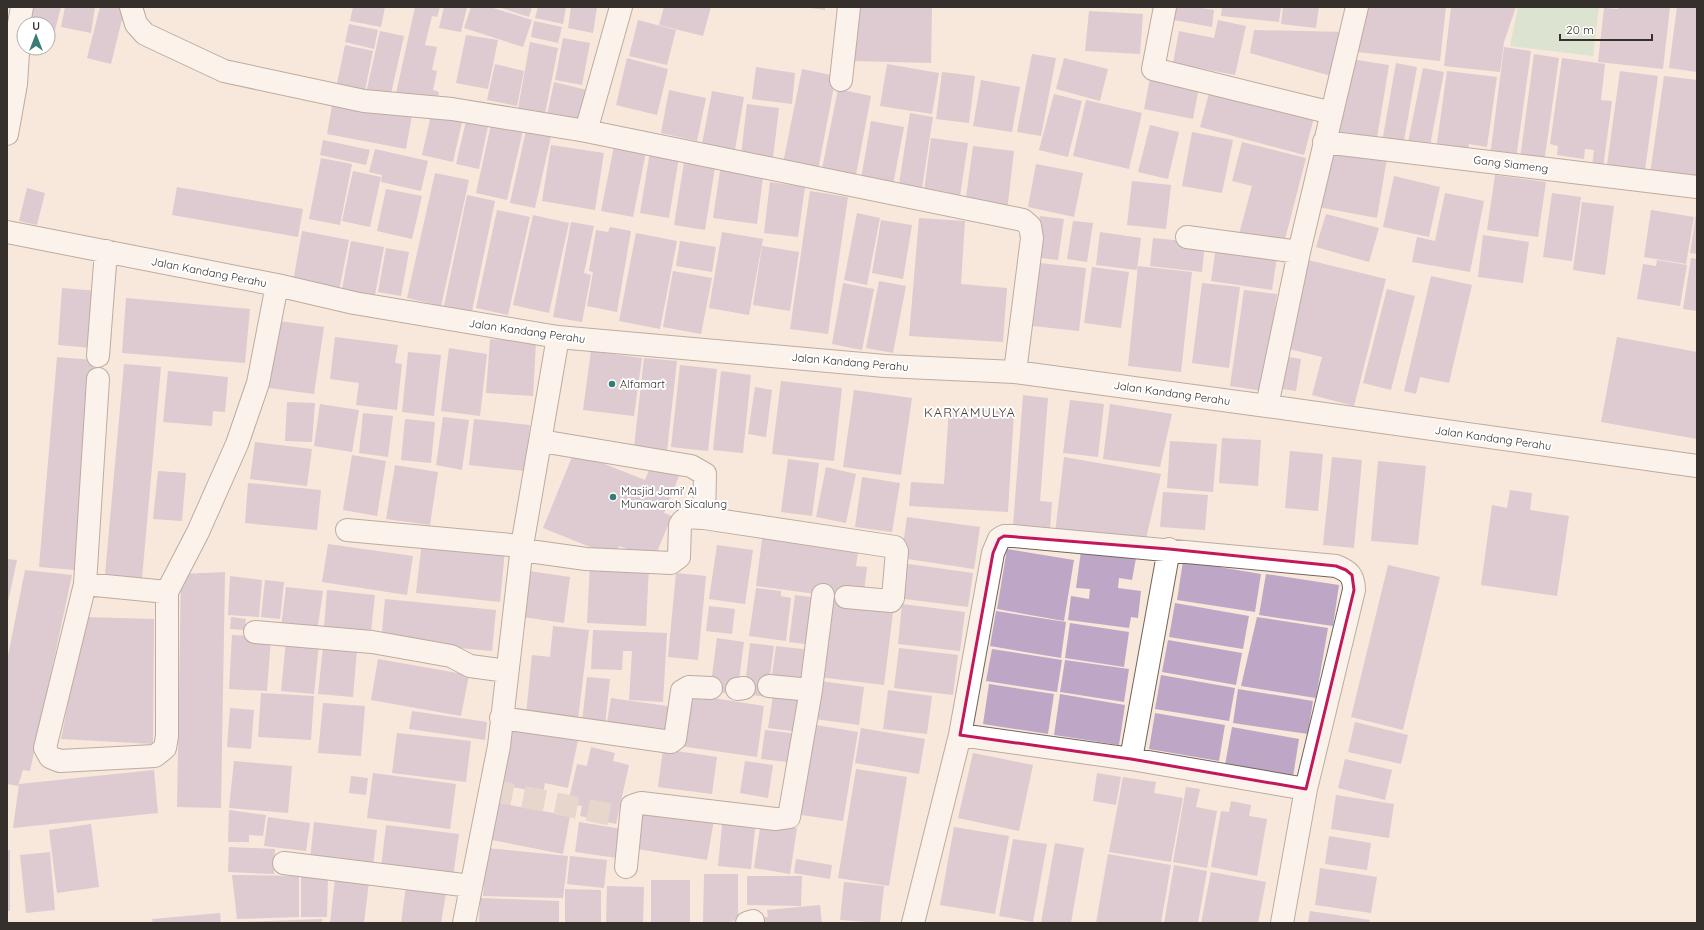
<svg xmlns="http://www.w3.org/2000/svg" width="1704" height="930" font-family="Quicksand,sans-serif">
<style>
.green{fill:#bbdec6}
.building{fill:#bea7c6}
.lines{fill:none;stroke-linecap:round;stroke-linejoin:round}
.minor-tunnel{stroke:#d1c2b8;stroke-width:22;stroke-dasharray:22 11;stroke-linecap:butt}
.minor-casing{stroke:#73655b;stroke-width:24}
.minor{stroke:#fff;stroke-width:22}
.marked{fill:none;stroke:#c2185b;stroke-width:3;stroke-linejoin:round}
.poi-dot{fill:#367d75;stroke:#fff;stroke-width:1.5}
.labels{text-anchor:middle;stroke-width:4;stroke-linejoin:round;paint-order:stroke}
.street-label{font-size:11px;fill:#36302c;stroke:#fff}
.poi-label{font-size:11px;fill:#36302c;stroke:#fff;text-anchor:start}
.quarter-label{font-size:13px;letter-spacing:1px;fill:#483b31;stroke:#fff}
</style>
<rect width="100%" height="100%" fill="#f8e7db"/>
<path class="green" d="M1518 7H1599L1593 56 1510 46Z"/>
<path class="building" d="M27 7H61L53 38 48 37V24H24Z
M65 7H95L91 33 61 27Z
M100 7H125L111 64 87 58Z
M353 7H385L381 27 350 21Z
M415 7H440L437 17 432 16 425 45 437 47 432 70 437 71 433 90 439 92 436 106 395 98Z
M444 7H467L461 32 439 28Z
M471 7H490L532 20 523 47 464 28Z
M498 7H532L529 17Z
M538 7H566L563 24 535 18Z
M571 7H597L593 33 568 28Z
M664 7H711L703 36 659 25Z
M803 7H825V10Z
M854 7H932L931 63 853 61Z
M1171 7H1196L1214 10 1212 27 1168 19Z
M1222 7H1281L1279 22 1221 16Z
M1283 7H1319L1316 28 1281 24Z
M1368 7H1446L1440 61 1357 52Z
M1451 7H1516L1504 42 1500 72 1444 66Z
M1618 7H1670L1663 69 1598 62 1604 8 1618 9Z
M1677 7H1697V72L1669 68Z
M1089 11 1143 14 1140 54 1085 51Z
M638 20 676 30 667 65 629 56Z
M1218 20 1246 26 1235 75 1173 63 1179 31 1214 38Z
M534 21 562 27 558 43 531 37Z
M349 24 378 30 374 49 345 42Z
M1254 30 1345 32 1331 76 1250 53Z
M380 31 404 36 390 98 366 93Z
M466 35 498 40 488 89 456 83Z
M563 38 590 43 582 85 555 80Z
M530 42 558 48 545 114 518 109Z
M345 45 373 51 364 95 336 88Z
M1504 47 1531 51 1516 159 1490 156Z
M1032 54 1056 58 1041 136 1017 132Z
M1534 54 1559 58 1544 163 1520 159Z
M627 58 668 69 657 115 616 105Z
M1064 58 1108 69 1100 101 1056 89Z
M1562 58 1605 64 1601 100 1612 101 1603 168 1592 167 1594 150 1585 149 1584 159 1557 155 1558 146 1550 144Z
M1351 59 1389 65 1376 144 1338 137Z
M1396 63 1417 67 1403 146 1382 142Z
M495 64 524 71 517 106 487 100Z
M887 64 939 73 932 114 880 106Z
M756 67 795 73 792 104 752 99Z
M1423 68 1444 72 1429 151 1407 147Z
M802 69 836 76 818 170 783 163Z
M1447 71 1497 77 1487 147 1469 144 1468 150H1436Z
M1620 71 1658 76 1644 177 1606 172Z
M942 72 975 76 969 123 936 119Z
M1664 76 1697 80V181L1650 174Z
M1150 78 1199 87 1193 119 1144 109Z
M981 80 1020 87 1012 132 973 126Z
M554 82 587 90 578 127 546 120Z
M1211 86 1315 114 1304 155 1200 127Z
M838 89 871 96 855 180 821 174Z
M669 90 706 98 697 141 661 133Z
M712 91 744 97 735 150 702 144Z
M1054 94 1082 101 1068 157 1039 150Z
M333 100 412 115 406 149 327 134Z
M1086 100 1142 113 1129 169 1073 156Z
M747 104 779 108 773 158 741 155Z
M910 113 933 117 922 188 899 184Z
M431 115 462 122 453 162 422 155Z
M492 120 524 126 507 200 476 193Z
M466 121 488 126 479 169 456 164Z
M871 121 904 127 893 185 861 179Z
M1150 125 1179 132 1168 179 1138 172Z
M527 126 552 132 535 208 510 203Z
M1192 132 1233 140 1222 193 1182 186Z
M931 138 968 143 960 196 924 191Z
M323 140 370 150 366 165 320 155Z
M1242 142 1306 158 1283 247 1238 238 1252 186 1232 181Z
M551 145 604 153 595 210 542 201Z
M614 146 646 152 633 217 601 211Z
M973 146 1014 151 1007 211 965 205Z
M1329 148 1387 158 1377 218 1318 207Z
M375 149 428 161 421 191 381 182 382 175 369 172Z
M650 152 679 157 669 218 640 213Z
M685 156 716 161 705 230 674 225Z
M321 158 352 164 340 225 309 219Z
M721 164 764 170 757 224 713 218Z
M1036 164 1083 173 1074 217 1028 207Z
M353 171 381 177 370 227 342 221Z
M435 173 469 180 441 306 407 298Z
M1495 175 1546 182 1538 237 1487 230Z
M1394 176 1440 187 1429 237 1383 227Z
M1132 181 1171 185 1166 229 1127 225Z
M770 182 805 187 798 237 764 233Z
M177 187 303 209 298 237 172 215Z
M27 188 45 193 37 225 19 221Z
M386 189 422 196 412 239 377 231Z
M810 191 848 197 828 334 790 329Z
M1445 193 1484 201 1470 272 1412 262 1417 237 1435 241Z
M1552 193 1581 197 1572 261 1543 257Z
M467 195 495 201 472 311 444 306Z
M1582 202 1614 206 1605 275 1573 270Z
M497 210 530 217 508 315 476 308Z
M1651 210 1694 217 1686 264 1644 257Z
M857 213 880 218 867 285 844 280Z
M1326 214 1379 228 1369 262 1316 247Z
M1696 214H1697V254L1690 253Z
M533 215 569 223 549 313 513 305Z
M1040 216 1064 219 1058 260 1033 257Z
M919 218 965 221 961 284 1007 288 1003 342 909 336Z
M881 220 912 225 903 279 872 273Z
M1073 221 1093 223 1087 262 1067 259Z
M571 222 594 226 584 273 591 275 582 322 553 317Z
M610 227 631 231 617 312 587 306 593 272 589 271 596 230 608 232Z
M302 231 349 240 339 291 293 282Z
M722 232 763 239 749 315 709 308Z
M1100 232 1141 238 1137 270 1096 265Z
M636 233 677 241 660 329 619 321Z
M1483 235 1529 242 1523 283 1478 277Z
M1153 238 1205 243 1202 272 1150 266Z
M351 241 384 247 375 295 342 289Z
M680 241 716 247 712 272 676 266Z
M762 246 799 252 790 311 753 305Z
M1216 247 1277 257 1272 290 1211 281Z
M386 248 409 252 401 296 378 292Z
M1691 258 1697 259V311L1683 309Z
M1308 260 1386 279 1354 406 1312 395 1322 357 1285 348Z
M1657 260 1687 265 1680 306 1637 299 1643 264 1656 266Z
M1040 263 1086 268 1079 331 1033 326Z
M1138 266 1192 272 1181 372 1128 366Z
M1092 267 1129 272 1121 328 1084 323Z
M673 271 712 278 701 334 663 327Z
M1431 276 1472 285 1449 383 1420 377 1416 394 1404 391Z
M879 281 906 286 893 353 866 348Z
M843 283 874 289 862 350 832 344Z
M1202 283 1240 287 1229 368 1192 363Z
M62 288 98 291 93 348 58 345Z
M1387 289 1415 296 1391 390 1363 383Z
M1244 290 1277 294 1263 391 1230 386Z
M126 298 250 309 245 363 122 353Z
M279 321 324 327 314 394 269 388Z
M335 337 398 345 395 363 402 364 397 410 356 405 359 383 330 379Z
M1617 337 1697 352V439L1601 422Z
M490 339 536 342 533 396 486 393Z
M449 348 487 354 480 416 441 411Z
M591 351 642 358 634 416 583 410Z
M408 352 441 355 434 416 402 412Z
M1282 356 1301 359 1296 391 1276 388Z
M57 357 94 360 75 570 39 567Z
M644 358 677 361 667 451 634 447Z
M124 364 161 367 142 578 105 575Z
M680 365 717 369 708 451 671 447Z
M168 371 228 377 225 412 213 411 212 426 163 422Z
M721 371 751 375 743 453 713 450Z
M781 381 842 388 834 461 772 454Z
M755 387 772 390 766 437 748 434Z
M854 390 912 398 901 475 843 467Z
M1023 395 1048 398 1040 501 1052 502 1050 529 1013 526Z
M1070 400 1104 404 1098 457 1063 453Z
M287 402 315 403 312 442 285 441Z
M320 404 359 410 352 452 314 446Z
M1110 404 1172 414 1160 467 1103 459Z
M949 408 1014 412 1008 512 909 506 911 482 944 484Z
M363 413 393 416 388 457 359 453Z
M443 417 469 420 462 470 436 465Z
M405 419 435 422 431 463 401 460Z
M474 419 530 425 525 471 469 465Z
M1222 438 1261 440 1258 486 1219 483Z
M1170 441 1217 444 1213 492 1167 488Z
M255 442 312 449 307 486 250 479Z
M1290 451 1323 454 1318 511 1285 508Z
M574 452 645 480 651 465 679 476 664 513 672 516 654 559 619 546 615 557 543 528Z
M352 455 386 461 377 516 343 510Z
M1064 457 1161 474 1145 543 1055 533Z
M1332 457 1362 460 1354 548 1323 545Z
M788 459 819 463 812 516 781 512Z
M1378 461 1426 466 1418 545 1371 541Z
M395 465 438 472 430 525 386 519Z
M826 467 856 474 846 523 816 517Z
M158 471 186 473 182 521 153 519Z
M862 477 900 483 892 532 855 527Z
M248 483 321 490 317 530 245 523Z
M1510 490 1532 493 1530 510 1569 516 1557 596 1481 585 1492 505 1507 508Z
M1163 492 1208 495 1205 530 1160 527Z
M907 517 980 527 974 569 901 558Z
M763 532 859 545 856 566 867 567 864 592 846 598 756 586Z
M422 541 505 550 500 602 416 593Z
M328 544 413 556 407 595 322 582Z
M717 545 753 550 745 604 709 599Z
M1007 549 1074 560 1064 621 997 609Z
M1081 551 1136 558 1132 580 1119 578 1118 588 1141 591 1138 618 1131 617 1129 628 1068 620 1071 596 1089 599 1090 589 1076 588Z
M7 559 17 560 8 602 7 601Z
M1183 561 1261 574 1255 612 1177 600Z
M901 563 973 573 968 607 897 598Z
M590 564 649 567 646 626 587 623Z
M1388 565 1440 577 1403 730 1351 717Z
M25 570 72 575 30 771 23 770 18 786 7 784V661Z
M529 571 570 577 564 623 523 617Z
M225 572 221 808 177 807 181 574Z
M676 573 706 576 698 660 668 657Z
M1266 574 1339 585 1333 626 1259 615Z
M230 576 262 580 259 617 228 615Z
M265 580 284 582 280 619 261 617Z
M286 587 323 591 317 632 281 628Z
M756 588 781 591V596L791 598 786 641 749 636Z
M327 590 375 595 371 632 324 627Z
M795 595 818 598 812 645 789 642Z
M830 597 894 605 884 685 819 677Z
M385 599 496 610 492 651 381 641Z
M1175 603 1249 616 1243 649 1169 637Z
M902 604 965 612 960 651 898 644Z
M709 606 735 609 732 634 706 631Z
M996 611 1066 622 1061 658 990 646Z
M85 617 154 619 153 744 61 739Z
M231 617 246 619 245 630 230 629Z
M1257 617 1328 628 1316 698 1241 686Z
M1070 623 1129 632 1124 667 1065 658Z
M553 626 589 630 578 719 526 715 532 655 550 657Z
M593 630 667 633 663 702 629 700 632 651H623L622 670 591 669Z
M232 635 271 637 267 691 229 689Z
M717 638 744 642 737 695 710 691Z
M1168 640 1242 653 1236 685 1162 672Z
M286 641 319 644 314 694 281 691Z
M750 643 774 646 767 697 744 694Z
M776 646 811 650 807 687 771 682Z
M323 647 357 650 353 697 318 694Z
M899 648 958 655 953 695 894 688Z
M992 649 1062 660 1057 692 986 681Z
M378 659 469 675 461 716 371 700Z
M1065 660 1129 669 1124 702 1060 692Z
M1161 675 1235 688 1229 721 1155 709Z
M587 677 610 679 605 725 582 722Z
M820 681 864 687 859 725 815 719Z
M989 684 1054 694 1048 734 983 724Z
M774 689 805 693 799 732 768 728Z
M1238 689 1313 701 1308 734 1233 723Z
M888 690 932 696 927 734 883 729Z
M261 693 314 696 311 740 258 737Z
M688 694 764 706 757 757 680 746Z
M1060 694 1125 705 1119 745 1054 735Z
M611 698 674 707 671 736 606 728Z
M323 703 365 706 361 756 318 753Z
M230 708 254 710 251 749 227 747Z
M412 711 487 722 485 740 409 729Z
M1155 713 1225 725 1219 761 1149 749Z
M1355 722 1408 735 1401 764 1348 752Z
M810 724 858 732 843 821 801 815 805 793H798Z
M510 726 578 740 568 788 545 783 543 793 498 784Z
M1232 727 1299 739 1293 777 1225 765Z
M861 728 925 739 919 774 855 763Z
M765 730 798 734 794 763 761 759Z
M397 733 471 741 466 782 392 773Z
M591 747 615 753 613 761 629 765 616 824 580 816 582 806 568 803 577 764 587 766Z
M663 749 717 757 712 794 658 787Z
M973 753 1033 765 1019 831 958 818Z
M1345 759 1392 770 1385 800 1338 788Z
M234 761 292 766 288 813 229 808Z
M745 761 773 765 768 798 740 793Z
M856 769 907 777 889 886 838 878Z
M154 770 158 813 13 828 19 784Z
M373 773 456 784 450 829 367 818Z
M1097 773 1121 777 1116 805 1093 801Z
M351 776 368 778 366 795 349 793Z
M1123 777 1156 782 1154 793 1183 798 1171 862 1109 852Z
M1186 787 1200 789 1196 807 1217 811 1207 868 1173 862Z
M1336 795 1394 804 1389 838 1331 829Z
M1231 801 1251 805 1249 816 1267 819 1257 876 1211 867 1221 811 1229 812Z
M499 803 570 816 563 854 492 840Z
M644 808 714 820 707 860 637 849Z
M229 810 266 815 263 836 249 835V842H228Z
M723 815 756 818 751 869 718 866Z
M268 817 310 823 306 851 264 846Z
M314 822 377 830 373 867 310 859Z
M579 822 622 829 617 858 575 852Z
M761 822 797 828 790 874 754 868Z
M91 824 99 887 57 893 49 830Z
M386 825 459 834 453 877 381 867Z
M954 827 1009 836 995 914 940 905Z
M1329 836 1371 843 1367 870 1325 864Z
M1013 839 1047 844 1033 922 999 916Z
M1055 843 1084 848 1071 923H1041Z
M229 847 275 849 274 874 228 872Z
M487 848 568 856 563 898 483 896Z
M7 850H10V911H7Z
M50 852 55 910 26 913 20 855Z
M1108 854 1171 865 1161 923H1096Z
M570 856 607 860 604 888 567 884Z
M796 859 832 865 830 879 794 873Z
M1174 865 1207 871 1198 923H1164Z
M1320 868 1377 877 1371 913 1315 905Z
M1211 872 1266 882 1258 923H1201Z
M704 874H738V920L725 923H703Z
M232 875 299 876V917L237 919Z
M747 876H802L801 906 747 905Z
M301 877H328L327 917H301Z
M335 878 369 882 364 923H330Z
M651 880H690V923H651Z
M844 882 884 886 880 923 840 920Z
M406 886 446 893 441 923H401Z
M607 886 644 887 643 923H606Z
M565 889 601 890V923H565Z
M480 898 559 901V923H479Z
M820 905 822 923H762L761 917H768L767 910Z
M1310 911 1370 920 1369 923H1308Z
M220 913 221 923H153L152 919Z
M322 919V923L241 922Z"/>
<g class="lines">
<path class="minor-tunnel" d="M491 790 632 819"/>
<defs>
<path id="minor" d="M131 7 136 24 145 34 224 71 364 101 452 109 586 131 621 7
M1165 7 1153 69 1332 113
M841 80 849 7
M586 131 1023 220 1030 226 1032 238 1015 372
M7 134 16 84 18 53 16 41 22 7
M1324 142 1697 187
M7 232 277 285 354 303 558 337 885 366 1015 372 1267 406 1697 466
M1187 237 1299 252
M98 356 106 251
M98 379 85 584 45 748 50 757 60 761 155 756 165 748 167 736V592L198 532 237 444 258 383 277 285
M1267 406 1299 252 1357 7
M541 441 691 466 705 474 704 518
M347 530 522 546
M522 550 586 559 671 563 679 557 680 525C685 515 694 518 704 518L895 547 897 551 893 598 891 601 846 597
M85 584 167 592
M255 632 372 642 451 656 470 666 507 671
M769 686 811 690 823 595
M737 689 744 688
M501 718 671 742 675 739 682 691 689 687 711 688
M960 735 1131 759 1306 789
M1131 759 1169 549
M284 863 471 886
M626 867 632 806 641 803 775 819 789 817 811 690
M464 923 499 746 522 546 558 337
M747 923 753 921
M913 923 960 735 993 553 999 539 1004 536H1014L1336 566C1349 571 1354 576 1354 590L1306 789 1282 923"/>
</defs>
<use href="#minor" class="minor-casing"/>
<use href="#minor" class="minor"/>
</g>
<path d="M0 0H1704V930H0ZM1004 536 1169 549 1336 566 1346 570 1352 575 1354 590 1306 789 1131 759 960 735 993 553 999 539Z" fill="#f8e7db" fill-opacity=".55" fill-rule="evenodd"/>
<path class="marked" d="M1004 536 1169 549 1336 566 1346 570 1352 575 1354 590 1306 789 1131 759 960 735 993 553 999 539Z"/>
<g class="poi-dot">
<circle cx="612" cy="384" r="4"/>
<circle cx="613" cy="497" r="4"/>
</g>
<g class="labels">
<g class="street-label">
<text transform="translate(1511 164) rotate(7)" y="4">Gang Siameng</text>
<text transform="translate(209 272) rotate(11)" y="4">Jalan Kandang Perahu</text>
<text transform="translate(527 331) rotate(8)" y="4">Jalan Kandang Perahu</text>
<text transform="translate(850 362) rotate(5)" y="4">Jalan Kandang Perahu</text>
<text transform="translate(1172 393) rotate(8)" y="4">Jalan Kandang Perahu</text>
<text transform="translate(1493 438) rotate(8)" y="4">Jalan Kandang Perahu</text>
</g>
<g class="poi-label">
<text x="620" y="388">Alfamart</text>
<text x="621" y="495">Masjid Jami' Al<tspan x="621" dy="13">Munawaroh Sicalung</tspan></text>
</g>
<g class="quarter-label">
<text x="970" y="417">KARYAMULYA</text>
</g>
</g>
<rect width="1704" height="930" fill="none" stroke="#36302c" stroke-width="16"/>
<g transform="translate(36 36)"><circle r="19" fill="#ffffff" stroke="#afacab"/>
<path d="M0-3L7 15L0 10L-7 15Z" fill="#367d75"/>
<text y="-6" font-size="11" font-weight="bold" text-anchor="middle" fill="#36302c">U</text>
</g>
<path d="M1560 34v6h92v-6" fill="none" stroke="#36302c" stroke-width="2"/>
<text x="1566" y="34" font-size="12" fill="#36302c" stroke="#ffffff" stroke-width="3" paint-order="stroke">20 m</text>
</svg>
